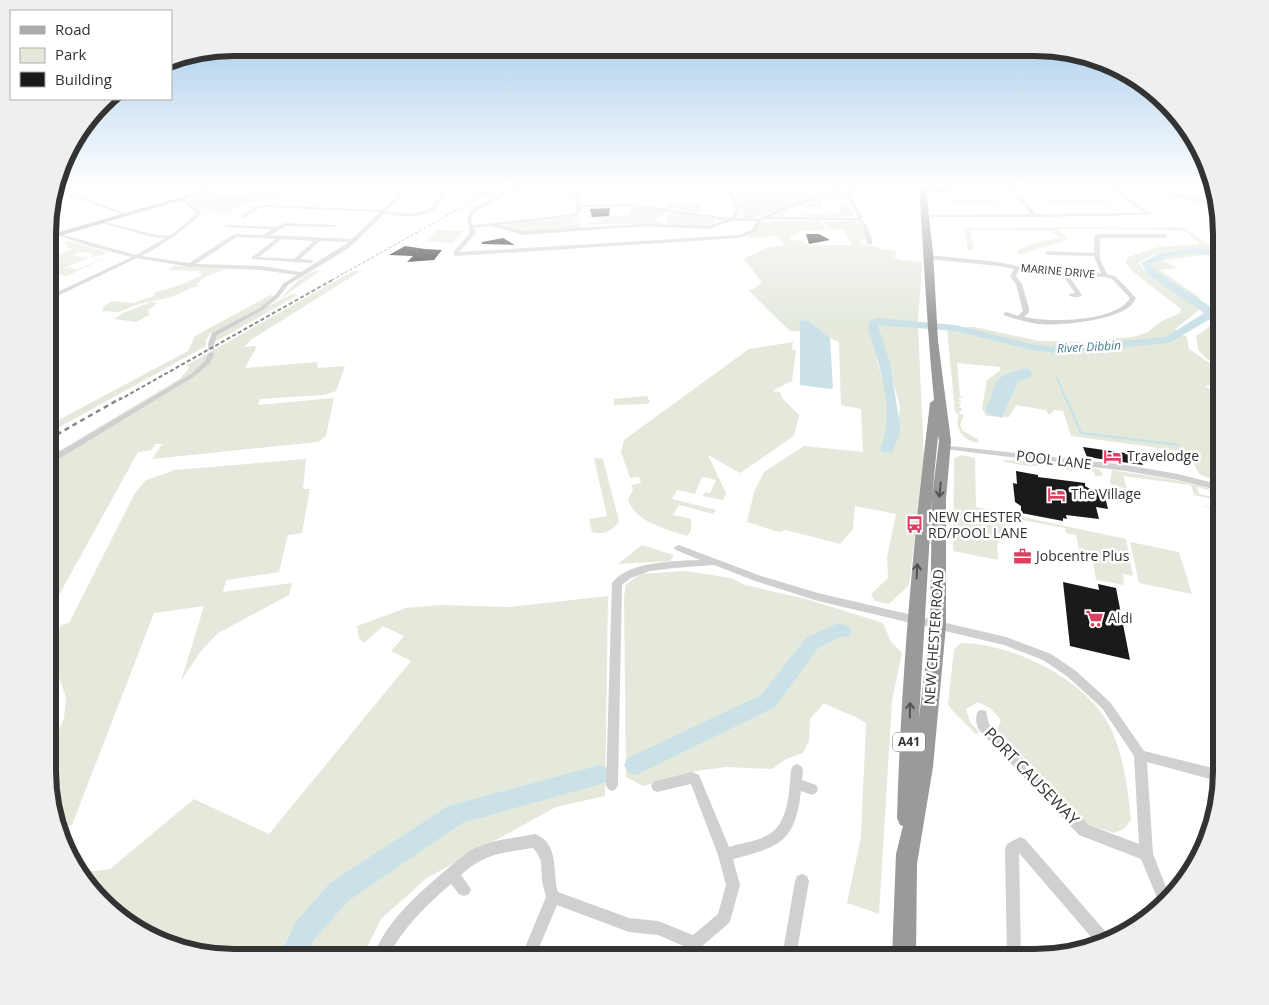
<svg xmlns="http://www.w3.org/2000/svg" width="1269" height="1005" font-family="'Open Sans',sans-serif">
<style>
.green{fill:#e4e9dc;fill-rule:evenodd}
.water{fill:#cae1e8}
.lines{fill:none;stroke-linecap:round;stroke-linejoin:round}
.stream-far1{stroke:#cae1e8;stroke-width:2}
.stream{stroke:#cae1e8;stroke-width:2.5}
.river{fill:#cae1e8;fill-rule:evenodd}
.building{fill:#1a1a1a}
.minor-tunnel-far1{stroke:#d6d6d6;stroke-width:5;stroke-dasharray:5 2.5;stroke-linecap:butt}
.minor-tunnel{stroke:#d6d6d6;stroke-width:6;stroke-dasharray:6 3;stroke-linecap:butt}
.minor{fill:#d0d0d0;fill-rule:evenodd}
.major{fill:#ababab;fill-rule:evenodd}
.highway{fill:#9a9a9a;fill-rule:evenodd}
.rail-far2{stroke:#888;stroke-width:1;stroke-dasharray:3 2;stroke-linecap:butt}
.rail-far1{stroke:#888;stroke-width:2;stroke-dasharray:4 2.5;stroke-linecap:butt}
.rail{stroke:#888;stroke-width:2.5;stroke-dasharray:5 4;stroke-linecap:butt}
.oneway{stroke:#525252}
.labels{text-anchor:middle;stroke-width:5;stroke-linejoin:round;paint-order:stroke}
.far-street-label{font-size:11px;fill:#333;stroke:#fff}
.far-water-label{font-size:12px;font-style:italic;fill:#437e92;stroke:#fff}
.shield{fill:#fff;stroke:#707070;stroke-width:1}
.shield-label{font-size:12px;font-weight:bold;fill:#333}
.poi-label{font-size:14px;fill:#333;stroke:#fff;text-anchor:start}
.street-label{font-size:14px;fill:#333;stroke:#fff}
.near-street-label{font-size:16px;fill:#333;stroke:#fff}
.rim{fill:none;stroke:#333;stroke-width:6}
</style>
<rect width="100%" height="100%" fill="#fff"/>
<path class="green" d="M239 187H296L295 189 277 199 239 204V207H233L237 208 227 214 220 213 202 209 191 203 190 199 209 189H221L210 195 241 196 251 192 235 189Z
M826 191 831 193 749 219 742 217 734 195 743 192Z
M837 194 846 195 849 200 830 198 821 201 823 208 801 207 782 214 785 217 777 216Z
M952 199H995L1000 205 955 206 952 205Z
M1046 200H1103L1110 205 1050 206Z
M667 203H699L701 213 665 207Z
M631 206 675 211 662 213 664 214 653 218 665 224H583L603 221 584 216 631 215Z
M839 206H850L854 216 800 218 799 216C813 212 827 215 840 211Z
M678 212 712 218 714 222C705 229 675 227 665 222L668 220 666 219 667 216Z
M574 217 579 218 573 222 579 223 581 228 578 229 524 232 528 230 522 232 503 226 508 223Z
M816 220 823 224 825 230 797 231V235L790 237V240L803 241 808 245H852L844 230 829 229 824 221H856L862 226 867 240H860L861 245 876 246 877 248 897 251 894 257 900 260 922 262 918 322 885 319 870 323 869 328 874 334 879 359 877 360 885 390 889 431 884 447 896 443 900 407 878 324 885 322 918 325 924 460 909 585 889 604 875 601 871 594 888 578 887 557 896 514 855 506 853 529 840 544 786 530 779 532 747 522 754 492 764 472 804 446 863 452 861 409 841 405 839 342 830 338 808 320 800 322V331H790L748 290 754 289 762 282 744 259 766 248 785 245 777 236 749 238V235L756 232 760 222Z
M1182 227 1221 253C1196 249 1160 246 1139 263 1154 285 1183 291 1199 310L1175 329 1187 337 1189 349 1221 371V383L1205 386 1221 397V481C1193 475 1201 475 1188 452L1071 436 1063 411 1054 410 1051 414H1048L1046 410 1016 405 1009 417 986 416 982 408 987 380 1000 371V367L957 363 960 396 963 397 958 399 962 401 958 403 961 405 959 407 963 409 958 413 964 415 960 425 963 431 978 439V443C965 441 953 429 959 415L955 412 947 329 962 331 966 327H974L1039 341 1083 342 1132 337 1148 332 1160 322 1180 313 1181 309 1132 271 1126 263 1128 257 1158 247 1200 244 1185 231 1179 230 1058 229 1067 240 1020 255 1017 252 1018 250 1040 241 1062 238 1052 231 970 230 974 250H968L964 228ZM1025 368 1030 369 1033 376 1018 382 1002 418 986 411C1000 380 986 379 1025 368Z
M437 230 463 231 453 243 426 241Z
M68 241 109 253 92 257H90L95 254 78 252 73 256 89 258 63 268 71 267 76 270 114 254 67 276 56 274 49 277V267L56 263H53L55 259 52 258 72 249 68 248V245H61Z
M1207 253 1221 255V256L1212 254 1163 260 1177 268 1160 270 1202 299C1191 299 1156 275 1150 264 1162 251 1191 252 1207 253Z
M175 266 225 269 205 277 196 285 199 286 197 287H193L172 297 139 304 119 312 102 311 104 306 112 301 133 303 154 296V293C170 288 189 283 203 274L198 273 200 271 168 270Z
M321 270 279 300C291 288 302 272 321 270Z
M353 271H361L252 339 244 347 257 346 245 368 317 362 318 368 345 366 336 391 323 395 260 399 258 405 334 398 326 436 318 442 152 459 162 444H155L152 450 138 452 48 615 49 457 181 378 189 368 187 365Z
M292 294 298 295 215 342V336L227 327Z
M270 295 273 296 262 306 210 334 206 340V346L49 433V425L188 351 195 336Z
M151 302 158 303 148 310 149 315 136 322 114 319 123 313Z
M1216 322 1221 325V357L1208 360 1198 350 1196 336Z
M793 342 792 349 796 351 792 381 772 391 780 392 782 398 799 415 794 436 740 473 708 455 726 493 723 500 703 496 705 492 710 493 716 480 702 477 695 494 677 490 672 499 716 510 713 514 679 505 673 515 691 519V531L687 536C667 529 635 523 628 499L633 490 631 485 641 483 639 477 630 478 621 452 624 440 749 349Z
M647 396 650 402 647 404 614 405V399Z
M962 455 975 458 976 507 1126 539 1133 576 1123 574 1124 585 1096 580 1092 557 1080 554 1076 535 1066 533 1065 528 1023 520 1022 524 1007 521 1006 531 997 545 998 560 953 551 954 458Z
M594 458 603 459 619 521C614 530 603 536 592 532L589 519 607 516Z
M306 459 303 489H310L302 533 288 535 279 572 226 580 223 592 292 583 289 595 218 633 201 651 181 681 204 606 154 613 72 825 60 827 48 783V756L64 718 66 697 48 648 61 625 69 623 135 493 146 480 175 470Z
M1003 460 1048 462 1099 469 1103 474 1101 476H1095L1094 472 1072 468V472C1053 461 1052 466 1033 466 1023 466 1013 463 1004 462Z
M1112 470 1181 481 1221 492V494L1197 487 1199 494 1217 498 1221 506V520L1217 509 1201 506 1215 507 1212 499 1194 495 1191 485 1123 476 1127 488 1115 487 1110 483Z
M1130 542 1179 552 1192 594 1139 583Z
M642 545 674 555 670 561 618 564Z
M686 571 731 578 745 585 806 599 883 623 891 642 902 653 892 701 879 914 847 903 861 837 866 723C853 714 838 711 824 703L810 719 809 741 803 753 786 759 772 769 726 767 697 771 643 786 626 777 624 596 626 584 641 574Z
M608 596 605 796 556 807 427 878 381 919 362 957H223L163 943 111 911 82 873 110 869 194 799 269 834 411 661 391 651 404 636 383 626 364 643 359 639 357 626 406 608 440 605 509 607Z
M961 643C1013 643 1090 681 1112 731 1124 758 1128 790 1131 820L1124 829 1114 833 1089 825 997 730 1001 720 990 708 978 702 966 709 970 722 979 732 976 734 951 709 948 704 954 649Z"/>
<path class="water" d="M808 320 830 338 833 388 830 389 800 385V321Z
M1025 368 1030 369 1033 376 1018 382 1002 418 988 414 985 411C1000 380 986 379 1025 368Z"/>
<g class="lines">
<path class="stream-far1" d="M1057 378 1066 400"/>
<path class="stream" d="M1066 398 1081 433 1179 445"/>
<path class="river" d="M1193 248 1221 251V257C1197 253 1174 251 1151 264L1156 271 1208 305 1214 313 1210 319 1169 343 1054 353 1032 350 955 331 878 325 890 363 900 425 899 436 892 452H882L880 449C894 419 883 378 874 347 872 339 866 329 869 322L878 318 955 325 1032 344 1054 347 1166 337 1204 313 1149 275 1141 263 1160 253Z
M838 623 849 626 852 631 849 636 840 637 818 648 775 707 642 772 635 775 628 772 624 765 628 758 761 695 806 638Z
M600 765 608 768 611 775 608 782 462 823 348 901 313 941 306 957H280L295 923 330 883 448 806Z"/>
</g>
<path class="building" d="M610 208 609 216 592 217 590 209Z
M806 234H819L830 240 809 244Z
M503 238 515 245 482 244V242Z
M405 246 425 249 442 250 434 260 420 261 407 262 413 256 389 255Z
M1083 447 1139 455 1143 465 1087 457Z
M1016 471 1038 475V477L1085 483V486L1090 489 1099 490 1100 496 1105 497 1108 509 1096 507 1099 519 1066 515 1067 519 1063 518V521L1021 513V506L1015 502 1013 483 1017 484Z
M1063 582 1099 590 1098 584 1116 588 1130 660 1070 646Z"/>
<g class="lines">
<path class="minor-tunnel-far1" d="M484 192 494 194"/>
<path class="minor-tunnel" d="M211 344V354"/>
<path class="minor" d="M148 187H155L146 190 144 189Z
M346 187H399V189L484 191 486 192 484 193 445 192C437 221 408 217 384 214L349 248 288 285 279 297 263 310 217 335 214 344 211 346 208 344 212 333 259 308 275 295 284 283 297 275 261 270 190 267 137 258 49 300V296L132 257 89 246 57 235V233L136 255 165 238 152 237 102 223V221L152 234 169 236 184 225 196 213 181 199V198L183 197 201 212V214C183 231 164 244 142 256L189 263 234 234 263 235 272 229 225 227V226L227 225 277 227 285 223 334 225H336V227L286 226 270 235 352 239 380 212 263 207 258 209 244 218 240 217 254 207 263 205 383 210 396 197 395 189 348 188ZM400 191 441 192C433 218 408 214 386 211L400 197ZM237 237 276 239 252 257V259L311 263 313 262V260L300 259 320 241 349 242 301 272 261 266 196 264ZM282 239 314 241 294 259 259 257Z
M515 187H520L514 191 834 189 844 187 852 189H935L937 190 935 191H854V193L850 194 862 216 861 219 867 226 873 243 870 245 867 243 863 226 858 220 764 219 761 221 756 232 740 238 455 256 453 252 470 233 467 219 470 210ZM843 189 849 191 842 192 839 190ZM833 191 784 207 758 219 735 218C743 211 736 200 733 192ZM728 192 735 210 734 214 729 218 631 204 580 205 578 193ZM836 192 845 194 858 216 857 218 771 217 788 209 836 194ZM509 193H574L577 210 574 214 473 225 471 219 474 212ZM631 206 725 220 708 226 645 224 524 231 499 225 576 216 581 210V207ZM731 221H756L752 230 739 235 459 252 476 233 474 228 490 226 524 235 645 226 708 229Z
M955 188H1156L1158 190 1214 203 1215 206 1151 190H1117L1151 213V215L1036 217H931V215H933L1031 214 1010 190H953ZM1015 190H1111L1144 213 1036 214Z
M56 191 79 196 130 215 126 216 76 198 55 193Z
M1097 234H1165L1168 236 1165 238H1100V259L1107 274 1116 277 1136 298C1134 301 1132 305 1129 307 1111 321 1060 326 1038 324 1026 322 1015 319 1004 315L1003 314 1006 312 1018 316 1023 311 1016 284 1010 276 1014 269 998 266 929 259 926 257 929 255 998 262 1031 269 1101 273 1094 256 1048 255 1045 253 1048 251 1094 253V236ZM1019 270 1031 273 1062 274 1075 293 1069 294V296C1073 297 1079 298 1082 295L1068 275 1104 277 1112 279 1130 298C1116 322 1049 323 1025 317H1024L1029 312V308L1022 284 1016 276Z
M211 352 214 354 210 363 195 376 52 463H49V458L191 374 205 361 208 354Z
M941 445 1126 465 1178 474 1221 485V491L1178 480 1126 471 944 449 940 447Z
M679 545 761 576 818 593 1006 637 1051 654 1076 671 1110 702 1144 751 1221 770V782L1147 762 1153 854 1170 897 1160 905 1141 859 1079 835 979 730C976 724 975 717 978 711L982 710 986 711 989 724 1089 825 1139 844 1134 756 1102 708 1068 677 1043 660 1004 645 818 601 755 581 714 565 674 568 650 571 631 578 622 585 618 785 616 789 612 791 608 789 606 785 612 583C628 561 676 561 700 560L676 550 674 548 676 546Z
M797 764 801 766 803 770 802 780 816 785 818 789 816 793 812 795 801 791C795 843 779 847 733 859L740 885 731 918 729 923 701 947 698 957H684L686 947 658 935 629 932 557 905 535 957H521L546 897 542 881 541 861 537 853 533 848C502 853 486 853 461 875L471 889 469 894 464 896 459 894 451 884C426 905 403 928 388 957H373C386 921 418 894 447 869 457 861 466 852 478 847 496 839 516 838 535 834 560 844 552 872 558 892L629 918 658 921 693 935 718 914 726 885 718 855 691 784 657 792 653 790 651 786 653 782 692 772 699 775 729 847C741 843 754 842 766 836 789 825 789 792 791 770L793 766Z
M1020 837 1025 839 1112 939 1106 943 1098 945 1019 853 1021 957H1007L1005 849 1007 844Z
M802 874 807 876 809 881 796 957H782L795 881 797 876Z"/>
<path class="major" d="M205 187H212L192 197 49 239V235L188 195Z"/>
<path class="highway" d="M919 187 941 189 961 187 941 193 926 190 933 252 938 341 951 441 946 499V626L933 767 917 864 916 957H892L896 854 903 826 900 825 897 818C901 679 913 541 930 403L934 400C927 329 924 258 919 187ZM938 436 939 441 932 497ZM932 499 930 626 919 718Z"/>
<path class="rail-far2" d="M332 280 498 187"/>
<path class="rail-far1" d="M119 400 334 279"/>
<path class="rail" d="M49 439 121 398"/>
</g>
<defs><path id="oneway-shaft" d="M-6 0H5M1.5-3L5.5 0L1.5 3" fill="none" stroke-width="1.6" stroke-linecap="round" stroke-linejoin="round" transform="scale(1.25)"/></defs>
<g class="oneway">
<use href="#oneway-shaft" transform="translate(940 490) rotate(96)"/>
<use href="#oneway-shaft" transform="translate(917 571) rotate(-87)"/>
<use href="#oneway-shaft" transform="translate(910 710) rotate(-89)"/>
</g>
<linearGradient id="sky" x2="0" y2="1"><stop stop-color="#9cc6e8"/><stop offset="0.57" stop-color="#fff"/><stop offset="1" stop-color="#fff" stop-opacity="0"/></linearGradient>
<rect width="1269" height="328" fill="url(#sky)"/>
<defs>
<symbol id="hotel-bare" viewBox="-9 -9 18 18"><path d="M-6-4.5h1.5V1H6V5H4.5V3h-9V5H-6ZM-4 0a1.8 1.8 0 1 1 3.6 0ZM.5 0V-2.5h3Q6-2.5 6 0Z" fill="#dd4162" stroke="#fff" stroke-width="2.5" paint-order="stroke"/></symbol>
<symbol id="bus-bare" viewBox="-9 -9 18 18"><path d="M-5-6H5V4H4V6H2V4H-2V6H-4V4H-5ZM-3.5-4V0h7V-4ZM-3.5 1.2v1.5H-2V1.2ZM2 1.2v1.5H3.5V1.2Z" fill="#dd4162" stroke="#fff" stroke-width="2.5" paint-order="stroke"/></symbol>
<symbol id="office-bare" viewBox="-9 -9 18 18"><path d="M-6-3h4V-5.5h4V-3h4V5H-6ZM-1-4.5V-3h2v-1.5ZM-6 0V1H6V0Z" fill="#dd4162" stroke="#fff" stroke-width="2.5" paint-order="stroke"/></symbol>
<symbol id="supermarket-bare" viewBox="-9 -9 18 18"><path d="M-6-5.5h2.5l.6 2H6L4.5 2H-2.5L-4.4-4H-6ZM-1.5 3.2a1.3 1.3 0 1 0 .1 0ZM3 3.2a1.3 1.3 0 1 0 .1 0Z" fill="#dd4162" stroke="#fff" stroke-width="2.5" paint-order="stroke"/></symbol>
</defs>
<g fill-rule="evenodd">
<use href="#hotel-bare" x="1100" y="444" width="25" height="25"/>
<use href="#hotel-bare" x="1044" y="482" width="25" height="25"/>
<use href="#bus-bare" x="902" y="512" width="25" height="25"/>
<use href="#office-bare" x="1010" y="544" width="25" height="25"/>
<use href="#supermarket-bare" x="1082" y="606" width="25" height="25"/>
</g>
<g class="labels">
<g class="far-street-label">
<text transform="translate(1058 271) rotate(5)" y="4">MARINE DRIVE</text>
</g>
<g class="far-water-label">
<text transform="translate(1089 347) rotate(-3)" y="4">River Dibbin</text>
</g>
<rect class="shield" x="893" y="732.5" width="32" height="19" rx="4"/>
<g class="shield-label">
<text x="909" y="746">A41</text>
</g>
<g class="poi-label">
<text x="1127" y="461">Travelodge</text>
<text x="1071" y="499">The Village</text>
<text x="928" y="522">NEW CHESTER<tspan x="928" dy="16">RD/POOL LANE</tspan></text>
<text x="1036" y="561">Jobcentre Plus</text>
<text x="1108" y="623">Aldi</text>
</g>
<g class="street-label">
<text transform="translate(1054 460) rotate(7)" y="5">POOL LANE</text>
<text transform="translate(934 637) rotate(-86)" y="5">NEW CHESTER ROAD</text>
</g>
<g class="near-street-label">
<text transform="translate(1032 776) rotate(46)" y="6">PORT CAUSEWAY</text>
</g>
</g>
<path d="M0 0H1269V1005H0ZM234 56H1035A178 178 0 0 1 1213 234V771A178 178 0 0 1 1035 949H234A178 178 0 0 1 56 771V234A178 178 0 0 1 234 56Z" fill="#efefef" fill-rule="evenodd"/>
<path class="rim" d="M234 56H1035A178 178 0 0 1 1213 234V771A178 178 0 0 1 1035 949H234A178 178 0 0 1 56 771V234A178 178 0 0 1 234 56Z"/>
<rect x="10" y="10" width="162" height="90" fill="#ffffff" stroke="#adadad"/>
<rect x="20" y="26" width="25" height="8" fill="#ababab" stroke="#adadad"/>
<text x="55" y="35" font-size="15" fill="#333333">Road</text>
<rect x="20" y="48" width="25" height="15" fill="#e4e9dc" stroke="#adadad"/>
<text x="55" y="60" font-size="15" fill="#333333">Park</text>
<rect x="20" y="72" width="25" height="15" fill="#1a1a1a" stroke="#adadad"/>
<text x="55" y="85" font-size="15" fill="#333333">Building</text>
</svg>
